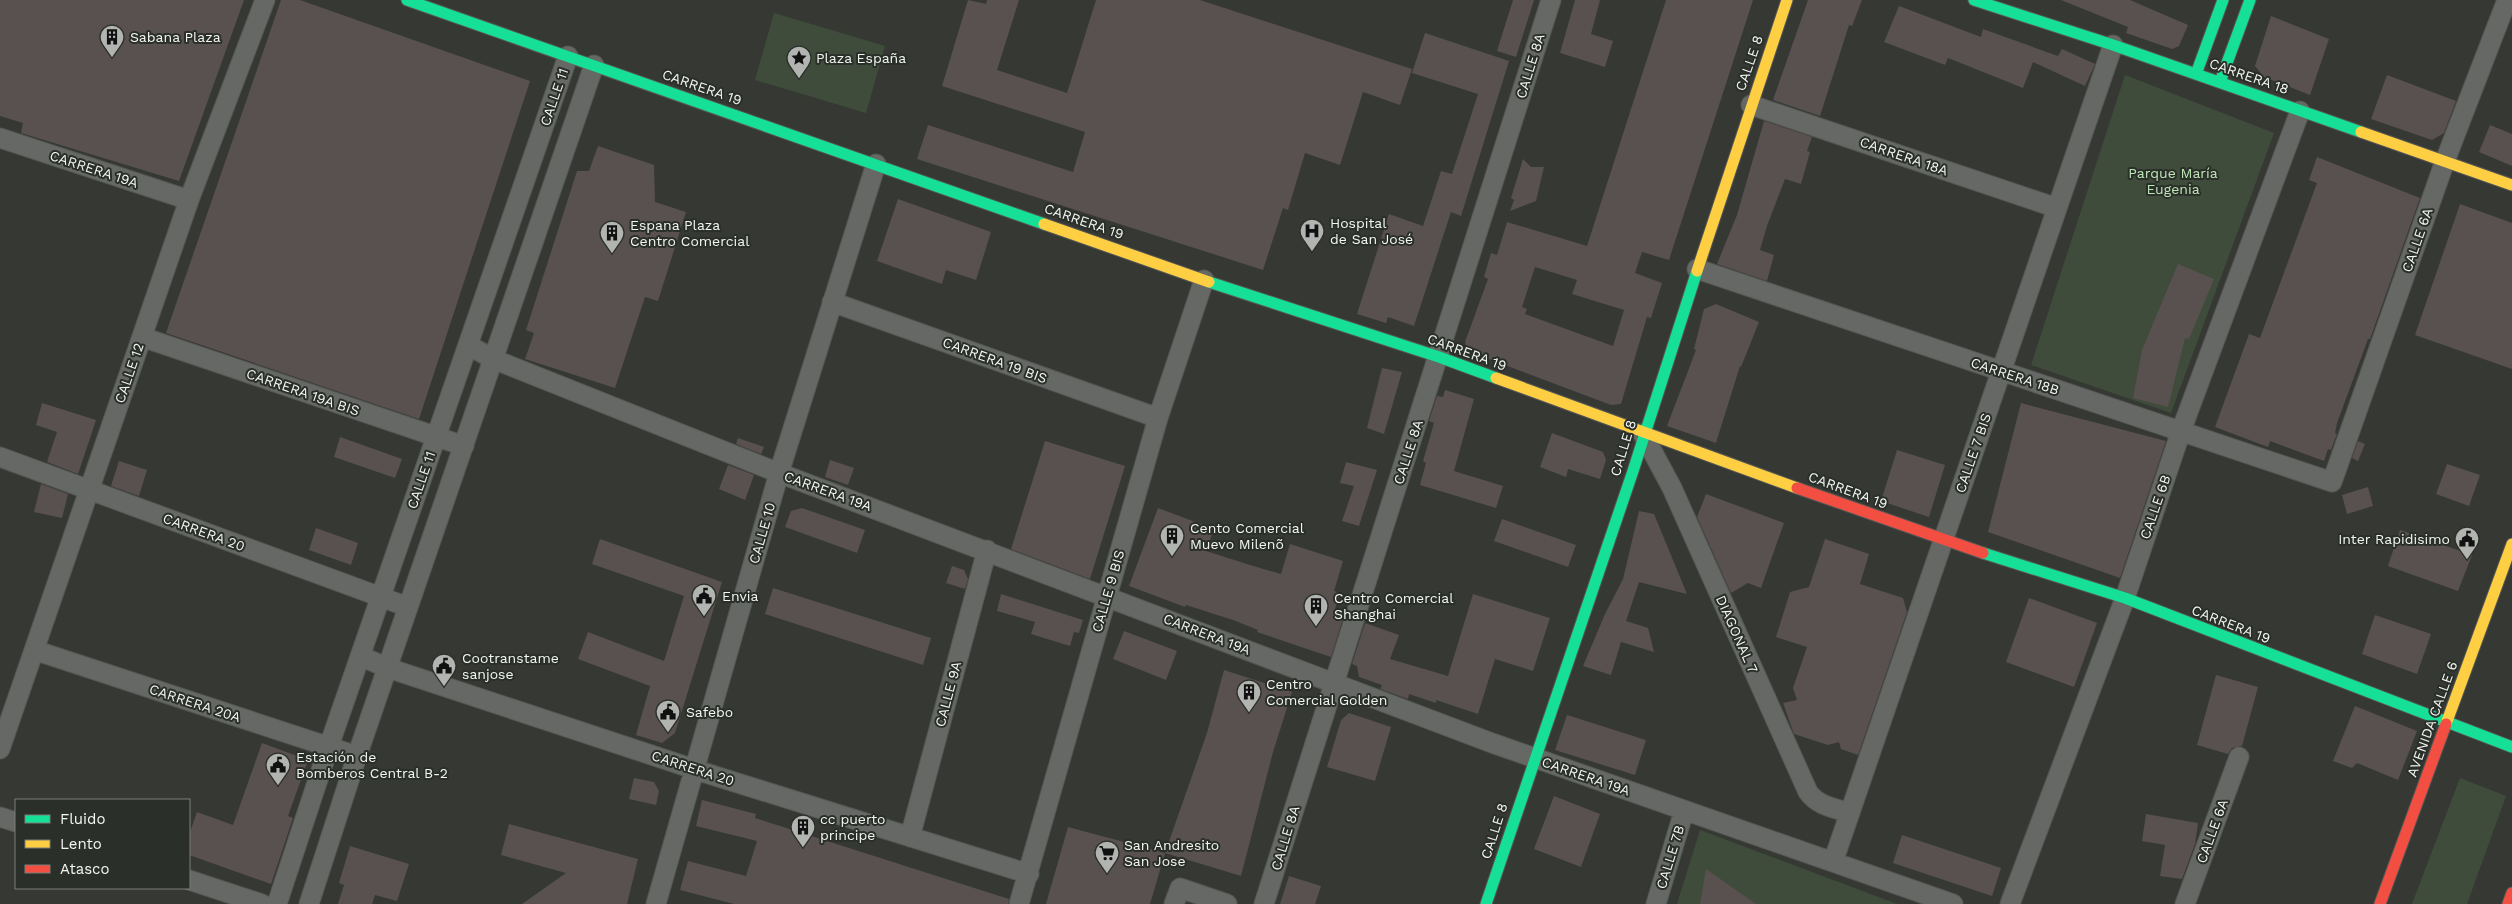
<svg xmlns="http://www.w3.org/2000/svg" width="2512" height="904" font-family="'Work Sans',sans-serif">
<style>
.green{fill:#3f4c3b}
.building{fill:#585150;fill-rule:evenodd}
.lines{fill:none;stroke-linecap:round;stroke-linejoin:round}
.street-casing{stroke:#555754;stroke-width:21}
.fast-casing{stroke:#555754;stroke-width:13}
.slow-casing{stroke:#555754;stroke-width:13}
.jam-casing{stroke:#555754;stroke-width:13}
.street{stroke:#656865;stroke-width:19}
.fast{stroke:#16e098;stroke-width:11}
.slow{stroke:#ffcf43;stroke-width:11}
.jam{stroke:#f24e42;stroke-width:11}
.labels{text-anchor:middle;stroke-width:4;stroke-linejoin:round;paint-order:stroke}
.poi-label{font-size:14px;fill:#f3f6f2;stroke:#2a2f29;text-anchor:start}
.street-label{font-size:14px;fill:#f3f6f2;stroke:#2a2f29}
.park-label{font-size:14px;fill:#bee5b5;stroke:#2a2f29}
</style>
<rect width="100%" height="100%" fill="#363834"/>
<path class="green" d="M774 13 885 46 866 113 755 80Z
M2125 75 2274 133 2171 413 2031 365Z
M2460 778 2506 796 2467 904H2412Z
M1700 830 1897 904H1677Z"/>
<path class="building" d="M0 0H244L179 181 21 133 23 123 0 116Z
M281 0H300L530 81 419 419 166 333Z
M968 0 986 4 987 0H1019L997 70 1067 93 1096 0H1200L1412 69 1400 105 1363 92 1340 165 1305 153 1288 210 1283 208 1263 270 917 159 928 125 1073 172 1085 132 942 86Z
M1513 0H1534L1516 57 1497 51Z
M1575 0H1600L1591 34 1613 41 1605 67 1560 53Z
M1666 0H1753L1669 260 1642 252 1635 273 1662 283 1651 318 1647 317 1621 404 1611 405 1468 351 1465 342 1488 279 1484 277 1491 253 1497 255 1507 222 1587 246ZM1535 267 1577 280 1572 294 1624 310 1613 346 1525 314 1527 309 1522 307Z
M1808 0H1862L1852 26 1849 25 1820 116 1773 100Z
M2061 0H2130L2188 25 2179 46 2172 49 2126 33 2128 27Z
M1899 6 1981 37 1983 29 2058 56 2062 49 2095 64 2085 86 2033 62 2023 88 1948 58 1945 65 1884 42Z
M2271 16 2329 39 2310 95 2264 77 2255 66Z
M1425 33 1509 61 1461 216 1451 212 1414 326 1388 317 1386 323 1357 314 1389 214 1423 226 1441 171 1452 174 1478 94 1412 73Z
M2387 75 2456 101 2444 133 2432 140 2371 119Z
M1764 121 1812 137 1807 151 1810 152 1801 184 1785 179 1767 226 1760 250 1774 255 1767 281 1717 264 1737 215Z
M2490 125 2512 134V166L2479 152Z
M598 146 654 165 655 202 686 212 658 301 645 297 615 388 525 359 534 333 526 330 577 171H589Z
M2317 157 2420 198 2370 339H2368L2337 423 2335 433 2337 434 2331 450 2328 449 2324 461 2270 441 2268 447 2215 427 2249 334 2260 338 2317 183 2309 180Z
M1523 159 1531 167H1544L1536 201 1510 211 1514 200 1511 198Z
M898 199 991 232 976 280 946 270 942 284 877 261Z
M2460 204 2512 223V369L2415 335Z
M2178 264 2214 279 2189 339 2185 338 2168 407 2133 398 2142 350Z
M1716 304 1759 322 1741 367 1740 366 1716 443 1667 426 1696 350 1694 349 1704 309Z
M1382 368 1402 372 1384 434 1367 428Z
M1445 390 1474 399 1454 471 1503 486 1496 508 1420 485 1426 463 1423 461 1434 423 1429 421 1437 396 1443 397Z
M42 403 96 420 78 474 47 462 57 432 36 425Z
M2021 403 2166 441 2120 578 1988 532Z
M1552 433 1603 452 1606 460 1600 479 1568 469 1566 477 1540 467Z
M340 437 402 459 395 478 334 457Z
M738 438 764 447 761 454 736 444Z
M1045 441 1125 466 1090 579 1011 549Z
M2358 441 2365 444 2358 461 2352 458Z
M1897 450 1945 465 1929 517 1881 501Z
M830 460 854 468 848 485 825 477Z
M119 461 147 470 139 496 111 486Z
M1346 462 1377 470 1359 526 1342 521 1354 486 1340 483Z
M2447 464 2480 475 2469 506 2436 494Z
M728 465 754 475 745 500 719 489Z
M41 484 68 494 62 518 34 512Z
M2368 487 2373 506 2347 514 2342 495Z
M1706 494 1784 523 1761 588 1748 583 1731 593 1697 517Z
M802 508 865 530 857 553 785 527 791 511Z
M1158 508 1214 529 1206 551 1250 565 1281 574 1290 544 1343 561 1334 591 1340 593 1335 609 1345 612 1331 657 1257 632 1258 630 1233 620 1186 605 1185 607 1129 586Z
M1639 511 1654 514 1687 594 1639 582 1626 621 1648 628 1654 652 1621 642 1611 675 1583 666 1605 614 1623 579Z
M1502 519 1576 545 1568 567 1494 541Z
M316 528 358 543 351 565 309 550Z
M2400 530 2472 555 2458 591 2388 566Z
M600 539 722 582 675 733 662 743 636 735 650 686 578 659 588 632 664 661 684 596 592 564Z
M1825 539 1869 554 1860 584 1903 598 1907 612 1858 755 1841 749 1839 742 1828 745 1794 734 1783 703 1797 700 1793 688 1807 647 1776 637 1790 592 1809 587Z
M952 566 964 570 968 579 965 589 946 583Z
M773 588 931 638 923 665 765 614Z
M1001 594 1083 620 1079 633 1074 632 1070 646 1031 634 1035 622 997 611Z
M1473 594 1550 618 1533 671 1495 659 1478 714 1436 700V703L1409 694 1408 699 1380 689 1382 685 1359 677 1357 666 1352 664 1365 623 1399 635 1390 659 1448 676Z
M2029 598 2097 623 2074 687 2006 662Z
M2375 615 2431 634 2417 674 2362 654Z
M1124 631 1177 651 1166 680 1113 659Z
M1224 670 1292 692 1273 752 1241 876 1165 853 1207 733Z
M2216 675 2258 687 2242 746 2232 748 2228 754 2197 745Z
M2355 706 2417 731 2398 780 2357 763 2352 768 2333 761Z
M1349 713 1391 727 1375 781 1327 767 1341 720Z
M1567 715 1646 740 1635 775 1555 750Z
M262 743 308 760 288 816 293 818 271 884 189 855V835L197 812 233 825Z
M634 778 654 782 659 791 656 805 629 799Z
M1554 796 1600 814 1581 867 1534 849Z
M702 800 756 814 755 818 1009 899 1008 904H734L680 890 688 861 746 876 757 841 696 826Z
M2146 814 2198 823 2195 844 2182 879 2160 876 2165 845 2142 841Z
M509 824 638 859 627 904H522L566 873 501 855Z
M1068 827 1165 853 1150 904H1046Z
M1902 835 2001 868 1992 896 1893 863Z
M350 846 409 864 397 901 375 895 372 904H338L344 885 339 883Z
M1706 869 1756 904H1700Z
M1289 876 1321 886 1315 904H1280Z"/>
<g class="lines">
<defs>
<path id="street" d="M1751 105 2057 208
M0 138 189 200
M1697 269 2332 482 2445 161 2507 0
M832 302 1158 418
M142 337 464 446
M468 345 493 359 779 473 1492 743 1953 904
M1643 434 1672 488 1808 792C1818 806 1834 808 1850 813
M0 457 408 607
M34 650 357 756
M360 656 388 668 712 775 1029 874
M0 749 189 200 265 0
M0 817 16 822
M910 837 987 550
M1833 862 2113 45
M189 880 262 904
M277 904 329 746 568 56
M309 904 357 756 594 65
M656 904 779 473 876 164
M1019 904 1158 418 1204 280
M1174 904 1180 888 1227 904
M1264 904 1551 0
M1656 904 1684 811
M2010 904 2125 598 2181 431 2300 111
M2185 904 2239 757"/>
<path id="fast" d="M407 0 1044 224
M1974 0 2113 45 2361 132
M2196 74 2223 0
M2220 82 2250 0
M1209 282 1439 357 1496 378
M1983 553 2125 598 2512 747
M1486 904 1633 471 1697 271"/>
<path id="slow" d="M2361 132 2512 185
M1044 224 1209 282
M1697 271 1787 0
M1496 378 1797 488
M2446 724 2512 544"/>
<path id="jam" d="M1797 488 1983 553
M2380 904 2446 724
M2508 904 2512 893"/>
</defs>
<use href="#street" class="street-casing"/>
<use href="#fast" class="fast-casing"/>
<use href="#slow" class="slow-casing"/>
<use href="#jam" class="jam-casing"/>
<use href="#street" class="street"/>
<use href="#fast" class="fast"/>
<use href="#slow" class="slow"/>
<use href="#jam" class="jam"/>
</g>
<defs>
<symbol id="building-pin" viewBox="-11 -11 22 30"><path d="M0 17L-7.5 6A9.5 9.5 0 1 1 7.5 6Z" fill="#b1b4b0" stroke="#2a2f29"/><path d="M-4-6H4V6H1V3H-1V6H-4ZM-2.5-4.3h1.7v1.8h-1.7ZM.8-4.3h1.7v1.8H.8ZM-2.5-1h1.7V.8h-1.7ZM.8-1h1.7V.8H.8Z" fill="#111"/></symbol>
<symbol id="sight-pin" viewBox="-11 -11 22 30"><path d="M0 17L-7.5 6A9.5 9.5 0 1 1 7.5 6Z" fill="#b1b4b0" stroke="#2a2f29"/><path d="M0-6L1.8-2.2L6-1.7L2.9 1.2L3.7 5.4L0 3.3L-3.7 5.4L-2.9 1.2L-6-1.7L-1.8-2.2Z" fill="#111"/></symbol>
<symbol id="hospital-pin" viewBox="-11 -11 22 30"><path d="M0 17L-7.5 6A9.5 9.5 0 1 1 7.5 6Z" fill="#b1b4b0" stroke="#2a2f29"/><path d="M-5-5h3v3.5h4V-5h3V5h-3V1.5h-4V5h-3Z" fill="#111"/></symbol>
<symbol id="civic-pin" viewBox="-11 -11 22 30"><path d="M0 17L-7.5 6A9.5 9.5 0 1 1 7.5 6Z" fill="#b1b4b0" stroke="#2a2f29"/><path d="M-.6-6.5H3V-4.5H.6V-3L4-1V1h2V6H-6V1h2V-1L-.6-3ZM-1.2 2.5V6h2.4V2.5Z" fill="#111"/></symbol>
<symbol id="supermarket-pin" viewBox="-11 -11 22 30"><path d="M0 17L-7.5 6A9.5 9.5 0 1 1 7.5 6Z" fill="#b1b4b0" stroke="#2a2f29"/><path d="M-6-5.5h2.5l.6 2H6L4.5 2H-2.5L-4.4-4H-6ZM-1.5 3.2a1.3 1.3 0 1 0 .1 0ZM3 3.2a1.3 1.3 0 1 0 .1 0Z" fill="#111"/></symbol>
</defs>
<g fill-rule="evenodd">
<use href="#building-pin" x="98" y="23" width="28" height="38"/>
<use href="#sight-pin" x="785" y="44" width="28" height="38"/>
<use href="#hospital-pin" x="1298" y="217" width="28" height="38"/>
<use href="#building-pin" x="598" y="219" width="28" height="38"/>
<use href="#building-pin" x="1158" y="522" width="28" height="38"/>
<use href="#civic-pin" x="2453" y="525" width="28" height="38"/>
<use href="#civic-pin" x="690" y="582" width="28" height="38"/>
<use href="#building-pin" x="1302" y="592" width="28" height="38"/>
<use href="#civic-pin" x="430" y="652" width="28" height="38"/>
<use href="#building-pin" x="1235" y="678" width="28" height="38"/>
<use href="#civic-pin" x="654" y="698" width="28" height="38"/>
<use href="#civic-pin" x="264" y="751" width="28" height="38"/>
<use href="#building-pin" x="789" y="813" width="28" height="38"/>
<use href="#supermarket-pin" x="1093" y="839" width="28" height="38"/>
</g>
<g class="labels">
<g class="poi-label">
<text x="130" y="42">Sabana Plaza</text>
<text x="816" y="63">Plaza España</text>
<text x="1330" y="228">Hospital<tspan x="1330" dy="16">de San José</tspan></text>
<text x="630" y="230">Espana Plaza<tspan x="630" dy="16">Centro Comercial</tspan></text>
<text x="1190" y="533">Cento Comercial<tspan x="1190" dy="16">Muevo Milenõ</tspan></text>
<text x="2450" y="544" text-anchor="end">Inter Rapidisimo</text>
<text x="722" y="601">Envia</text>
<text x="1334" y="603">Centro Comercial<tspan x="1334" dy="16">Shanghai</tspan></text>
<text x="462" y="663">Cootranstame<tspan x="462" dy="16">sanjose</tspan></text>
<text x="1266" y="689">Centro<tspan x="1266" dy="16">Comercial Golden</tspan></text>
<text x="686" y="717">Safebo</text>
<text x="296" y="762">Estación de<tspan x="296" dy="16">Bomberos Central B-2</tspan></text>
<text x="820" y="824">cc puerto<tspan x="820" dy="16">principe</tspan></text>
<text x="1124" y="850">San Andresito<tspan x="1124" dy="16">San Jose</tspan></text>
</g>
<g class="street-label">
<text transform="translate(1749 63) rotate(-71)" y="5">CALLE 8</text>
<text transform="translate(1530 66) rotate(-73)" y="5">CALLE 8A</text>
<text transform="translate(2249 76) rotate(19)" y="5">CARRERA 18</text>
<text transform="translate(702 87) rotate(19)" y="5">CARRERA 19</text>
<text transform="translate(554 97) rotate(-71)" y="5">CALLE 11</text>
<text transform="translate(1904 156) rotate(19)" y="5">CARRERA 18A</text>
<text transform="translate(94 169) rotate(18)" y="5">CARRERA 19A</text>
<text transform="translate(1084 221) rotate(19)" y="5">CARRERA 19</text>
<text transform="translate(2417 240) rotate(-71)" y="5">CALLE 6A</text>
<text transform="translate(1467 352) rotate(20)" y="5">CARRERA 19</text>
<text transform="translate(995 360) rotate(20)" y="5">CARRERA 19 BIS</text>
<text transform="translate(129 373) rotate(-71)" y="5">CALLE 12</text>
<text transform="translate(2015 376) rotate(18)" y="5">CARRERA 18B</text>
<text transform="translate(303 392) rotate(19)" y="5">CARRERA 19A BIS</text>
<text transform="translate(1623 448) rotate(-73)" y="5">CALLE 8</text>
<text transform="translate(1408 452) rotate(-72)" y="5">CALLE 8A</text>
<text transform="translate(1973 453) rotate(-71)" y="5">CALLE 7 BIS</text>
<text transform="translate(421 480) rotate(-71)" y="5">CALLE 11</text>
<text transform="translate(1848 490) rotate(20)" y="5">CARRERA 19</text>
<text transform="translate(828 491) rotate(20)" y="5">CARRERA 19A</text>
<text transform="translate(2155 507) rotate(-71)" y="5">CALLE 6B</text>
<text transform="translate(204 532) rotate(20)" y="5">CARRERA 20</text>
<text transform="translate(762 533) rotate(-74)" y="5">CALLE 10</text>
<text transform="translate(1108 591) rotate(-74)" y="5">CALLE 9 BIS</text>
<text transform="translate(2231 624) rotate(21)" y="5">CARRERA 19</text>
<text transform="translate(1207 634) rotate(21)" y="5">CARRERA 19A</text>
<text transform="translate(1737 634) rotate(66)" y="5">DIAGONAL 7</text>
<text transform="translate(948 694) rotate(-75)" y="5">CALLE 9A</text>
<text transform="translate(195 703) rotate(18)" y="5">CARRERA 20A</text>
<text transform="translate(2432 719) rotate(-70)" y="5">AVENIDA CALLE 6</text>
<text transform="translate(693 768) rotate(18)" y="5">CARRERA 20</text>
<text transform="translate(1586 776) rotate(19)" y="5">CARRERA 19A</text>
<text transform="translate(1494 831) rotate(-72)" y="5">CALLE 8</text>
<text transform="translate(2212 831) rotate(-70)" y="5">CALLE 6A</text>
<text transform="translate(1285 838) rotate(-73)" y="5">CALLE 8A</text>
<text transform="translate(1670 857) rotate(-73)" y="5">CALLE 7B</text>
</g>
<g class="park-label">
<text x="2173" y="178">Parque María<tspan x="2173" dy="16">Eugenia</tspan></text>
</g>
</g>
<rect x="15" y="799" width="175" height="90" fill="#2a2f29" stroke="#7a7f79"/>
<rect x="25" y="815" width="25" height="8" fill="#16e098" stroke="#7a7f79"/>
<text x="60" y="824" font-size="15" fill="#f3f6f2">Fluido</text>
<rect x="25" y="840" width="25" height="8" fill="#ffcf43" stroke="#7a7f79"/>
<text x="60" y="849" font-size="15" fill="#f3f6f2">Lento</text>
<rect x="25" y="865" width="25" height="8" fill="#f24e42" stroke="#7a7f79"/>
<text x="60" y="874" font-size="15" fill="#f3f6f2">Atasco</text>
</svg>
